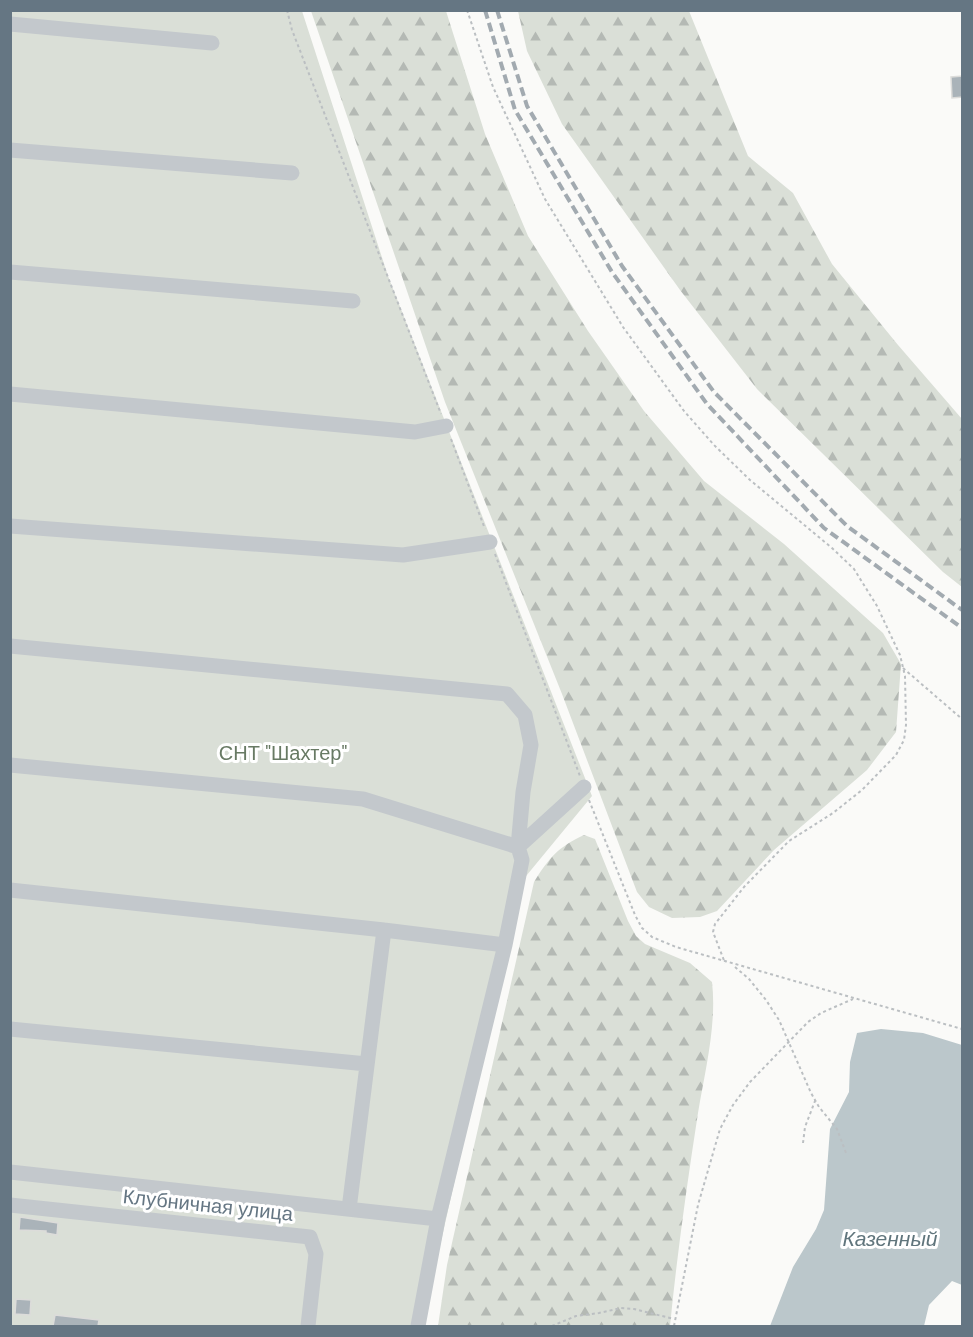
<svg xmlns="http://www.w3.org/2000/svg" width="973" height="1337" font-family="'DM Sans',sans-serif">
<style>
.forest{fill:url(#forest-firs)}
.garden{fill:#dadfd7}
.water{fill:#bbc7cb}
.building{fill:#aab3b9;stroke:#dcdcda;stroke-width:1.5}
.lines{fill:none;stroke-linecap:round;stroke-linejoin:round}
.path{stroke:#bbbfc2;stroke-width:2;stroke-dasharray:3 3;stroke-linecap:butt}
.minor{stroke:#c3c8cc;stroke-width:15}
.rail{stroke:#a2aab0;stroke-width:4;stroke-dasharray:9 4.5;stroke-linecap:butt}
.labels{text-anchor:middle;stroke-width:6;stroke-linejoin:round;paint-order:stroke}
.park-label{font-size:20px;fill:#687a64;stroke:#fff}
.street-label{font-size:20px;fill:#657683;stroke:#fff}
.water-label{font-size:21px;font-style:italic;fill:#60757c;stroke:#fff}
</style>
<defs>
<pattern id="forest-firs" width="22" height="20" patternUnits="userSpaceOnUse" patternTransform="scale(1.5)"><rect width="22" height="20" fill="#dadfd7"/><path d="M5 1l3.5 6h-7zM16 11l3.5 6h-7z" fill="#b4b9b4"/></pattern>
</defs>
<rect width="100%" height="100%" fill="#fafaf8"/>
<path class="forest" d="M311 11H446L485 134 528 236 588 331 644 411 704 481 784 544 883 633 901 664 896 732 867 770 774 850 717 911 700 917 672 918 649 907 637 892 562 694 445 402Z
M518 11H689L748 156 793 193 832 264 898 345 962 419V587L943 572 757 389 680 290 562 124 527 51Z
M584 835 595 839 628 921 636 936 645 944 690 963 712 982C717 1024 705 1071 698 1113 687 1184 677 1255 670 1326H438L447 1265 534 882C549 858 558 847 584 835Z"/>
<path class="garden" d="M10 11H302L388 276 592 796 522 881 422 1326H11Z"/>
<path class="water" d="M881 1029 923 1033 962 1045V1285L952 1281 929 1305 924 1326H770L793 1267 816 1229 824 1210 830 1129 849 1092 850 1062 857 1033Z"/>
<path class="building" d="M963 76V97L952 98 951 77Z
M20 1217 58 1223 57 1235 46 1233V1231L19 1230Z
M16 1299 31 1300 30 1315 15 1314Z
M55 1315 99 1320 98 1326H53Z"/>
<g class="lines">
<path class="path" d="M287 10 292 30 441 414
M467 10 493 87 545 199 623 327 684 411 714 445 750 480 832 548 854 569 877 606 900 655 905 676 906 725 904 740 896 755 862 790 833 813 789 841 744 887 715 924 713 932 725 963
M451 439 485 529
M495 554 580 776
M903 668 962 719
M589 800 635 915 642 928 652 937 676 947 962 1029
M735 967 749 979 766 1000 779 1020 811 1093 819 1107 837 1129 846 1153
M803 1143 805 1127 815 1101
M552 1326 576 1316 599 1313 621 1308 634 1309 674 1319
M674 1326 698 1205 720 1129 733 1105 750 1082 808 1022 821 1013 853 999"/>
<path class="minor" d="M10 24 212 43
M10 150 292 173
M10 272 353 301
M10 394 415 432 446 426
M10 526 403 555 490 542
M10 646 507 694 525 715 531 745 523 792 518 847 363 799 10 765
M10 890 384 930 505 945
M10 1029 367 1064
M10 1172 438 1219
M10 1205 310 1237 316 1254 308 1326
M349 1209 384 930
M418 1326 438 1219 505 945 522 860 518 847 584 787"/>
<path class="rail" d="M485 10 515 110 612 272 707 404 824 528 962 628
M497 10 527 106 622 266 714 392 847 526 962 610"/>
</g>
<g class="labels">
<g class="park-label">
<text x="283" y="760">СНТ "Шахтер"</text>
</g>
<g class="street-label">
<text transform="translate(208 1205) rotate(6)" y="7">Клубничная улица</text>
</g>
<g class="water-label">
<text x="890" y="1246">Казенный</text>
</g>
</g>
<rect width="973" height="1337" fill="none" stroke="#657683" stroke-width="24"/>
</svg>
